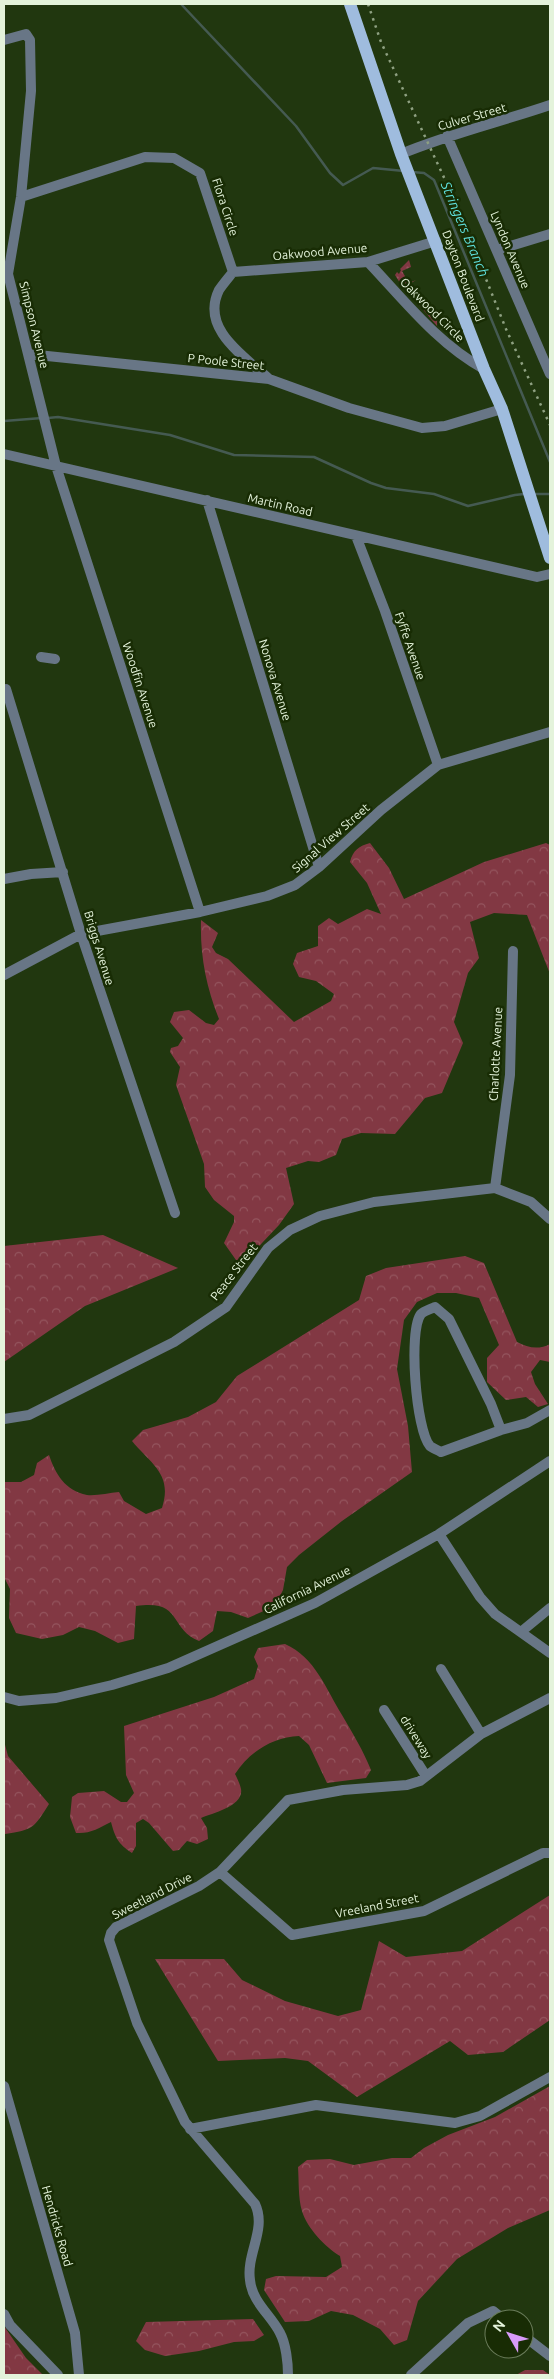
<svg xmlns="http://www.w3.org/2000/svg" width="554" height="2379" font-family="Ubuntu,sans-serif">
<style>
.grass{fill:url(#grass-dots)}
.forest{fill:url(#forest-crowns)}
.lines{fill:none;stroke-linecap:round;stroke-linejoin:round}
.stream{stroke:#455a52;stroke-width:2.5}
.minor{stroke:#687686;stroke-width:10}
.major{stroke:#9fbcde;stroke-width:12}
.rail{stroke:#8fa182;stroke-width:2.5;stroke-dasharray:2.5 5;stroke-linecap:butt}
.labels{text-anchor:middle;stroke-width:5;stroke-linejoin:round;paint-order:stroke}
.street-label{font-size:12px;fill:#e4f3db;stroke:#182c04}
.water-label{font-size:14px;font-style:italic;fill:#5eddda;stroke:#182c04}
</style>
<defs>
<pattern id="grass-dots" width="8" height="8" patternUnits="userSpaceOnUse" patternTransform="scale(1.25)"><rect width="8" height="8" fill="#823843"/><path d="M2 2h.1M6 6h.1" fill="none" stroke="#94555e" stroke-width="1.8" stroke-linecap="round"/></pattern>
<pattern id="forest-crowns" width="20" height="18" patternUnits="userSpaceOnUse" patternTransform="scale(1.25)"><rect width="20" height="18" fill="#823843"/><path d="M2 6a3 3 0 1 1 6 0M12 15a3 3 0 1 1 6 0" fill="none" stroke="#94555e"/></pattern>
</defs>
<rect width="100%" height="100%" fill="#21370f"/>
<path class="grass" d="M409 260 411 267 402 271 409 283 416 280 408 285 410 288 413 287 421 305 426 303 427 307 425 310 429 314 432 313 437 320V326L404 287 406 284 404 282 400 283 395 275 397 272 399 274 401 270 400 269Z"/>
<path class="forest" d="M370 843 389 868 404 899 484 862 546 843 550 845V974L527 915 494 913 470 922 479 958 468 973 454 1022 463 1043 442 1093 425 1098 395 1134 361 1133 342 1139 336 1155 319 1162 308 1161 286 1168 294 1204 279 1225 243 1263 236 1260 224 1243 234 1222V1216L214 1200 205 1187 204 1164 176 1085 180 1067 170 1052 171 1048 178 1046 183 1038 170 1022 174 1012 189 1010 206 1023 214 1025 219 1019C206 986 200 956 201 920L218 933 212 947 216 953 228 959 294 1022 331 1001 334 994 316 981 299 977 293 964 297 953 318 946V926L329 918 338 924 367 909 381 914 367 883 350 862C353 850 359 846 370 843Z
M103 1235 178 1268 85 1306 4 1362V1246Z
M465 1256 484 1263 517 1342C528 1348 539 1350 550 1344V1362L540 1360 531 1372 535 1384 548 1404 538 1407 526 1397 506 1400 487 1382V1358L499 1345 479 1298 456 1293H437L417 1302 404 1320 397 1369 408 1426 412 1472 342 1521 299 1555 287 1567 283 1590 275 1606 248 1618 231 1612 217 1611 213 1631 199 1641C168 1628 183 1599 136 1606L134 1639 118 1643 95 1631 79 1627 63 1635 42 1639 16 1633 9 1618 10 1589 4 1577V1482H21L34 1475 37 1463 49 1455C55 1473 65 1491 87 1495 96 1496 109 1493 119 1492L124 1501 146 1514 162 1508C173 1474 151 1464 132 1441L143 1430 188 1417 216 1402 237 1376 359 1300 366 1276 386 1268Z
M285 1644C315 1657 326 1689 342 1715 353 1734 363 1750 371 1770L366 1778 327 1783 309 1745 299 1736C273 1737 249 1752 235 1774 237 1778 240 1784 241 1789 244 1806 213 1813 201 1818L207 1828 208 1839 197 1844 187 1841 179 1850 173 1851 149 1823 143 1819 136 1823V1846L132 1853C118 1844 115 1837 111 1822 99 1828 90 1834 76 1833L70 1817 72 1797 78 1793 104 1791 121 1802H127L134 1793 126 1775 124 1726 214 1697 254 1679 258 1666 254 1657 258 1648Z
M4 1741 8 1756 49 1804C34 1828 33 1830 5 1834Z
M550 1895V2020L503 2052 468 2055 450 2041 357 2097 308 2061 285 2058 218 2061 155 1959H224L242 1980 285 2001 338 2016 361 2010 379 1941 406 1957 462 1951Z
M550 2086V2210L508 2228 457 2259 418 2301 407 2340 394 2345 380 2329 353 2315 331 2311 309 2321 285 2322 264 2290 266 2279 276 2276 326 2277 342 2267 340 2256C325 2247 307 2228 302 2211 298 2198 299 2180 298 2167L307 2160 330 2159 354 2165 392 2158H411L424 2148 448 2135 495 2117Z
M253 2319 264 2335 254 2341 234 2342 199 2351 165 2356 145 2350 136 2341 146 2322Z
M4 2326 26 2358 43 2375H4Z
M525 2370H543L550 2375H516Z"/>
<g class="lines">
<path class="stream" d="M181 4 296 126 330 173 343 185 373 168 404 171
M412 172 424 173 434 180 550 462
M48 418 58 417 170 435 234 455 314 457 371 483 386 488 434 494 468 506 515 495 524 494
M4 421 42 418
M535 494H550"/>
<path class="minor" d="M4 40 26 34 30 40 31 91 21 197 8 274 56 466 200 912
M447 136 550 374
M401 154C449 134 500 122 550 105
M21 197 145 157 174 158 200 173 233 272C229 277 223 284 219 290 200 329 244 356 269 379
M497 250 550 234
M368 262C404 300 438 344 484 369
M233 272 368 262 436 241
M28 354 269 379 349 408 422 428 445 426 502 409
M4 454 537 577 550 574
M207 500 319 867
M356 536 385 611 438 765
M41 657 55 659
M4 690 6 689 81 934 175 1213
M4 879 31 874 63 872
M4 975 81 934 200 912 267 896 295 885 319 867 381 810 438 765 550 732
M495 1188 510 1075 513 951
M4 1419 29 1415 174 1342 226 1307 268 1248 290 1230 320 1216 374 1202 495 1188 531 1202 550 1219
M501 1430 491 1404 449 1319 435 1307C431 1309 424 1311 421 1314 408 1330 416 1431 430 1446 432 1448 438 1450 441 1452L501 1430 527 1423 550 1410
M439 1534 480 1597 495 1614 550 1653
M522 1631 550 1608
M441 1669 481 1734
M4 1697 19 1701 56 1698 112 1685 168 1668 315 1603 439 1534 550 1461
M384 1710 426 1776
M220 1872 292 1935 424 1911 543 1853H550
M4 2086 75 2333 79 2375
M190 2129 316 2105 455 2123 480 2116 550 2077
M4 2314 10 2325 58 2375
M524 2336 550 2356
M288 2375C288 2363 286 2344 280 2333 271 2315 252 2302 250 2280 246 2254 267 2229 255 2204L185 2122 137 2023 109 1940 111 1933 116 1927 199 1886 220 1872 288 1800 343 1790 407 1785 420 1781 481 1734 550 1698
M411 2375 468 2323 493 2311 503 2319"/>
<path class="major" d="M350 4 401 154 484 369 502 409 550 558"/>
<path class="rail" d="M368 4 381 42 454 199 506 329 550 425"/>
</g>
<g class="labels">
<g class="street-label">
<text transform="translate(472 117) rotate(-16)" y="4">Culver Street</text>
<text transform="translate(225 207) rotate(72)" y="4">Flora Circle</text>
<text transform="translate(510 250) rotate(67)" y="4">Lyndon Avenue</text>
<text transform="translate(320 252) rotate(-5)" y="4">Oakwood Avenue</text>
<text transform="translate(463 276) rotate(69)" y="4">Dayton Boulevard</text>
<text transform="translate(432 310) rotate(45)" y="4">Oakwood Circle</text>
<text transform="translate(34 325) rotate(76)" y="4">Simpson Avenue</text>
<text transform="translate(226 362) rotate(6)" y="4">P Poole Street</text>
<text transform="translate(280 505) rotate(13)" y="4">Martin Road</text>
<text transform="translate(410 646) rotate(71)" y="4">Fyffe Avenue</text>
<text transform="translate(275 680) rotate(73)" y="4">Nonova Avenue</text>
<text transform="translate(140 685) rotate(72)" y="4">Woodfin Avenue</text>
<text transform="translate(331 838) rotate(-41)" y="4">Signal View Street</text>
<text transform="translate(99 948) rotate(73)" y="4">Briggs Avenue</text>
<text transform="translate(496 1054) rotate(-87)" y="4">Charlotte Avenue</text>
<text transform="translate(234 1272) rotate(-52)" y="4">Peace Street</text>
<text transform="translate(307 1590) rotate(-26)" y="4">California Avenue</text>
<text transform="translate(416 1737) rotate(58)" y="4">driveway</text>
<text transform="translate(152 1896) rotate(-27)" y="4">Sweetland Drive</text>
<text transform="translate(377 1906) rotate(-11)" y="4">Vreeland Street</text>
<text transform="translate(57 2226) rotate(74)" y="4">Hendricks Road</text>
</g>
<g class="water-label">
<text transform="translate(465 229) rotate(67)" y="5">Stringers Branch</text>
</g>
</g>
<rect width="554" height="2379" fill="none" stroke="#e4f3db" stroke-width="10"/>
<g transform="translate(509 2334) rotate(309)"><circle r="24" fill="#182c04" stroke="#6a7c5a"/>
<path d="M0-4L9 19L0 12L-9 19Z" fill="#d79bf9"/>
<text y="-8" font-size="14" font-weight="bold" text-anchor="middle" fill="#e4f3db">N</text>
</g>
</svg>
